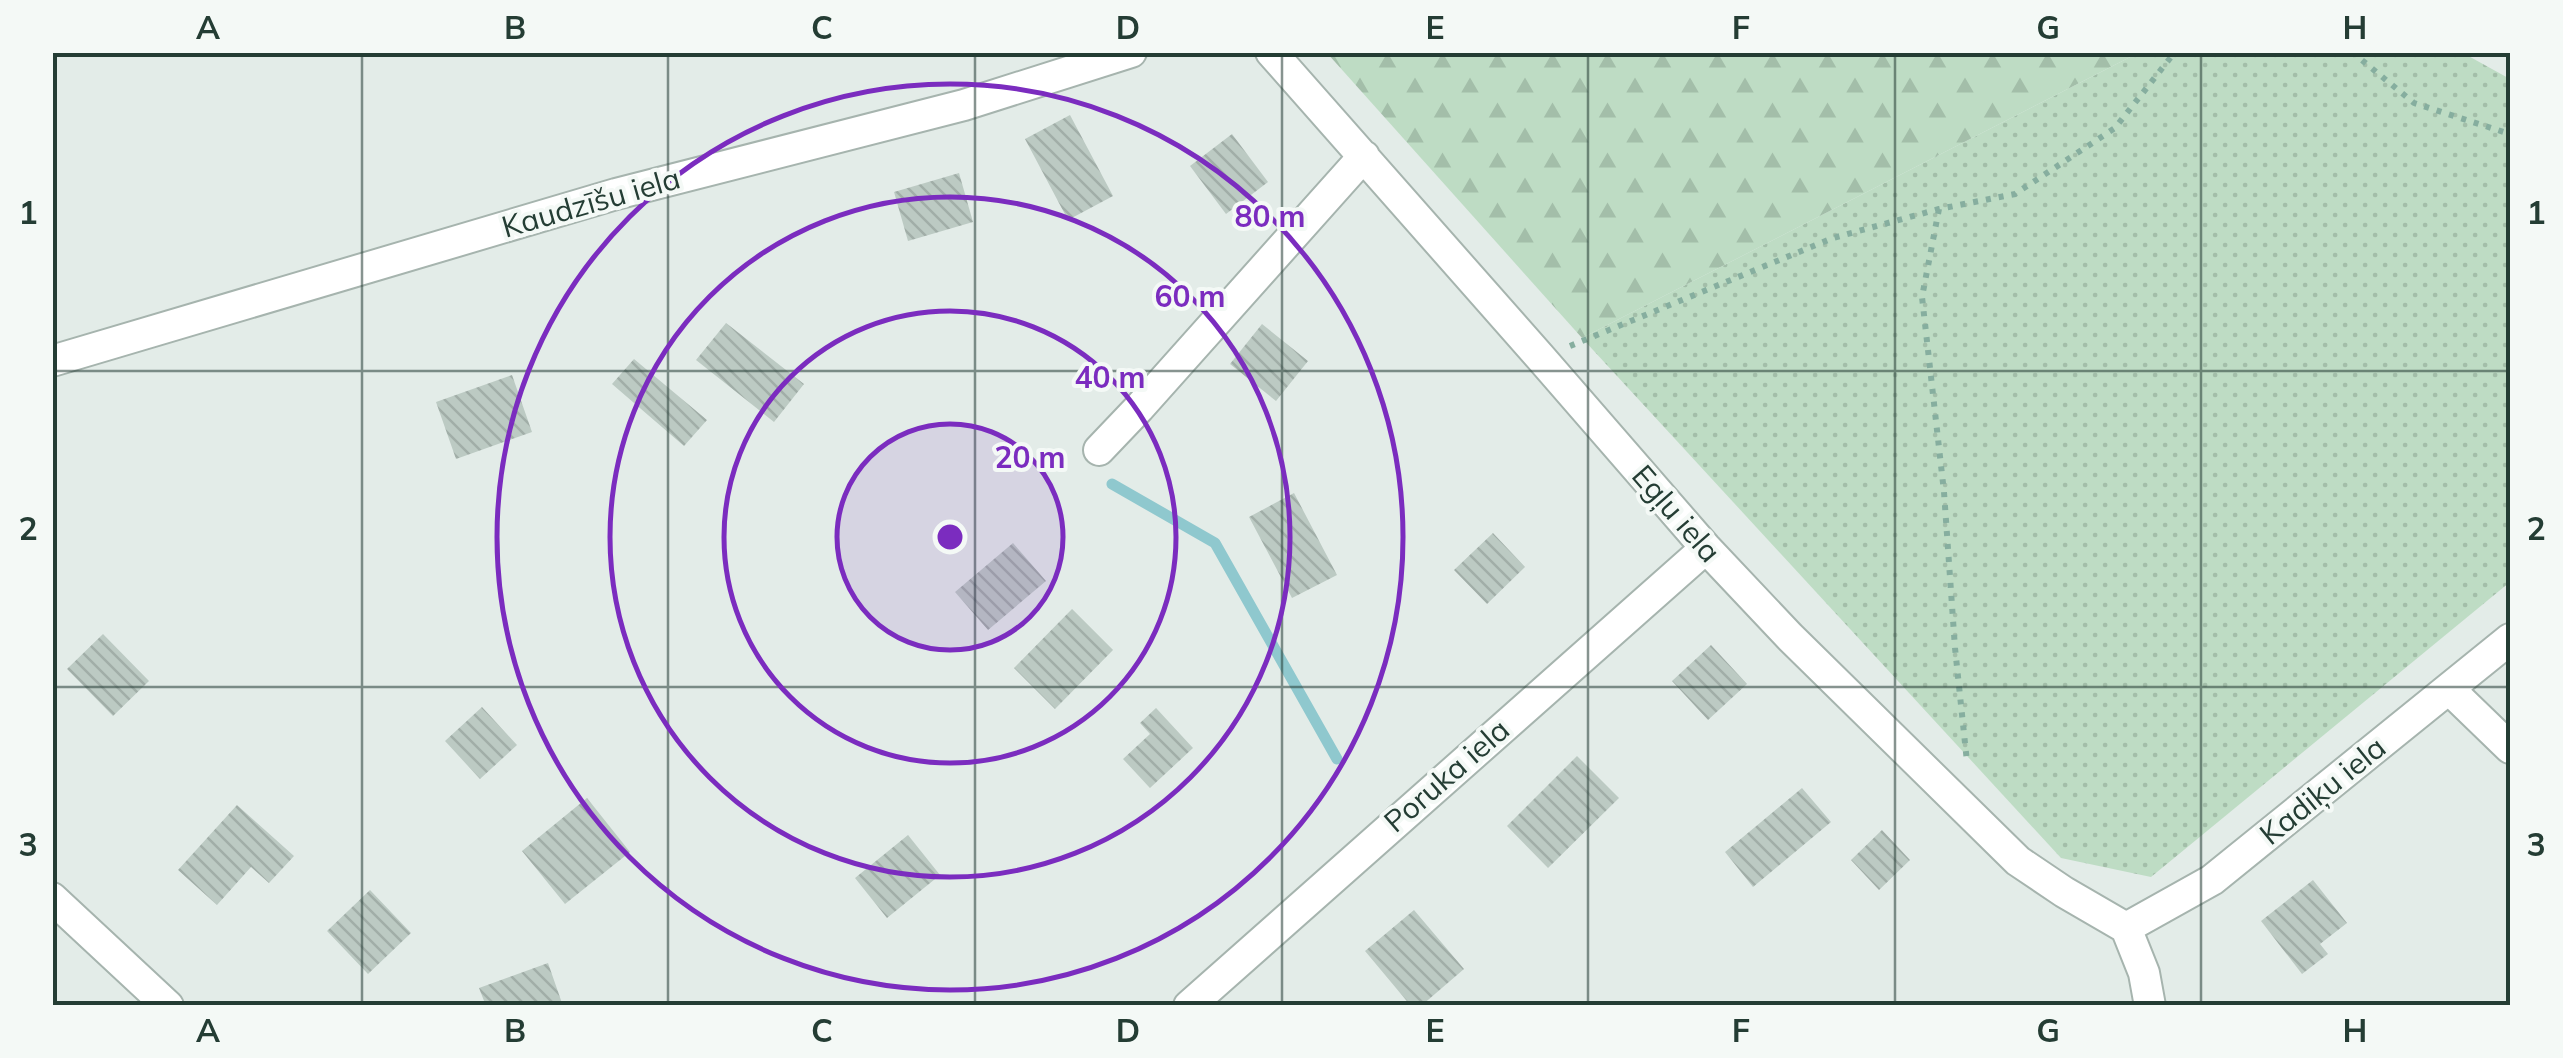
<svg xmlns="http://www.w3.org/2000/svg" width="2563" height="1058" font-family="Mulish,sans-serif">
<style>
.green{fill:url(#green-dots)}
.forest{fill:url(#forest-firs)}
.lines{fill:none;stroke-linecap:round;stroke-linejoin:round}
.stream{stroke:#8fc8ce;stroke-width:11}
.building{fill:url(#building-back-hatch)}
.minor-casing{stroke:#a6b4ae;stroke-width:34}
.path{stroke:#86ae9f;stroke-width:6;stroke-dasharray:5 8;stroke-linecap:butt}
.minor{stroke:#fff;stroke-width:30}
.grid{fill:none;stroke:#243d34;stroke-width:2.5;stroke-opacity:0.55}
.ring{fill:none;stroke:#7b2cbf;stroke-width:5}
.labels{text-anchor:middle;stroke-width:8;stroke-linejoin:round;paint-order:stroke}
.street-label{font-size:30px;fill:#243d34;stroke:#f4f9f6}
.centre{fill:#7b2cbf;stroke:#f4f9f6;stroke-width:5}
.ring-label{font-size:30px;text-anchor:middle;font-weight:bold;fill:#7b2cbf;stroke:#f4f9f6;stroke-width:8;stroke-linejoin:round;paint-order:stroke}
.neatline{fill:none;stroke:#243d34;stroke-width:4}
.grid-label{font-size:32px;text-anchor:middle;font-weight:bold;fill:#243d34}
</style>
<defs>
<pattern id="green-dots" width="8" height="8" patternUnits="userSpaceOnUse" patternTransform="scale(2.5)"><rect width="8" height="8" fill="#bedcc4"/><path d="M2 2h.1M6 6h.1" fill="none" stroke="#a3bea9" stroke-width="1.8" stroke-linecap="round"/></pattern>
<pattern id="forest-firs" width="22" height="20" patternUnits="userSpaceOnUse" patternTransform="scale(2.5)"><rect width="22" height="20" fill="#bedcc4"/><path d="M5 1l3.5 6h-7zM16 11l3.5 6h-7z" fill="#a3bea9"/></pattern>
<pattern id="building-back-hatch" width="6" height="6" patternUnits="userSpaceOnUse" patternTransform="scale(2.5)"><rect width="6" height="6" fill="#bccac3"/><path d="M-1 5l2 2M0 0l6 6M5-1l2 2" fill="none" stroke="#a1aea8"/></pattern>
</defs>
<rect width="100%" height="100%" fill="#e3ece8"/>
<path class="green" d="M2138 53H2463L2510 79V582L2151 877 2061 858 1582 338Z"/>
<path class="forest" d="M1327 53H2138L1582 338Z"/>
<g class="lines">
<path class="stream" d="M1112 484 1215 543 1337 759"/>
</g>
<path class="building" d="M1070 115 1113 196 1068 220 1025 139Z
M1232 134 1268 182 1226 214 1190 166Z
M959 173 973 222 908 241 894 192Z
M726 323 804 384 774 422 696 360Z
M1262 324 1308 361 1276 401 1230 364Z
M634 359 707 420 684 446 612 384Z
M512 375 532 432 456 459 436 402Z
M1294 493 1337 575 1292 598 1249 517Z
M1493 533 1525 567 1487 604 1454 570Z
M1013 543 1046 581 988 630 955 592Z
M1072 609 1113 650 1055 709 1014 668Z
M103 634 149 681 113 716 67 669Z
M1711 645 1747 684 1708 720 1672 681Z
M482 707 517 745 480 779 445 741Z
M1156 708 1193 748 1150 788 1123 759 1150 734 1140 723Z
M1577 756 1619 798 1548 868 1507 826Z
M1802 788 1831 822 1753 887 1725 852Z
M587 798 630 852 565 904 522 851Z
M237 805 294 856 269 883 251 867 217 905 178 870Z
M1882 830 1910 860 1879 890 1851 860Z
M908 835 940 875 887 918 855 878Z
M2313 880 2347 923 2320 944 2328 954 2302 974 2261 921Z
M370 890 411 933 368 974 327 931Z
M1414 910 1464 969 1421 1006H1411L1365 951Z
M548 963 563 1006H486L479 988Z"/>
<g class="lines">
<defs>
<path id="minor" d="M1271 52 1541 358 1706 548 1790 637 2018 861 2064 892 2126 928
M52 361 616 194 964 105 1131 52
M1099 450 1139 408 1364 156
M2449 689 2510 748
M52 898 168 1006
M2126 928 2212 880 2510 639
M2126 928 2144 973 2150 1006
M1189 1006 1706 548"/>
</defs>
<use href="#minor" class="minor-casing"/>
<path class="path" d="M2352 52 2414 103 2510 134
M1939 209 1922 297 1944 492 1955 648 1967 762
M1570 346 1833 238 1939 209 2015 194 2115 128 2175 52"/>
<use href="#minor" class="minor"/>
</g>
<path class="grid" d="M362 52V1006M668 52V1006M975 52V1006M1282 52V1006M1588 52V1006M1895 52V1006M2201 52V1006M52 371H2510M52 687H2510"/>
<circle cx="950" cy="537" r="113" fill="#7b2cbf" fill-opacity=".12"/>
<g class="ring">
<circle cx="950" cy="537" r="113"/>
<circle cx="950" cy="537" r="226"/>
<circle cx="950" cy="537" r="340"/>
<circle cx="950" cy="537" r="453"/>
</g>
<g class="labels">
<g class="street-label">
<text transform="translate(591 203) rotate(-16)" y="10">Kaudzīšu iela</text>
<text transform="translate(1676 514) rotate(49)" y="10">Egļu iela</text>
<text transform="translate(1447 776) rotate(-41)" y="10">Poruka iela</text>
<text transform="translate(2323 791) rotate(-39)" y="10">Kadiķu iela</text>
</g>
</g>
<circle cx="950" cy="537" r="15" class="centre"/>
<g class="ring-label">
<text x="1270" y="227">80 m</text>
<text x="1190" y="307">60 m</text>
<text x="1110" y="388">40 m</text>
<text x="1030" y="468">20 m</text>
</g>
<rect width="2563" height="1058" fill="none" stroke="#f4f9f6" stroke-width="110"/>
<rect x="55" y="55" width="2453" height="948" class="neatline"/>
<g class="grid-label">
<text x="208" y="39">A</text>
<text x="515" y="39">B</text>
<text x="822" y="39">C</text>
<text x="1128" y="39">D</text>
<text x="1435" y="39">E</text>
<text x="1741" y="39">F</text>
<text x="2048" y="39">G</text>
<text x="2355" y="39">H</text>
<text x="28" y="224">1</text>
<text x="2536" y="224">1</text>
<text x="28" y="540">2</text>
<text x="2536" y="540">2</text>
<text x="28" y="856">3</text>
<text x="2536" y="856">3</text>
<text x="208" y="1042">A</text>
<text x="515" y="1042">B</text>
<text x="822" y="1042">C</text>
<text x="1128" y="1042">D</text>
<text x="1435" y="1042">E</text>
<text x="1741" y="1042">F</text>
<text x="2048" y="1042">G</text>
<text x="2355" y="1042">H</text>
</g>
</svg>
